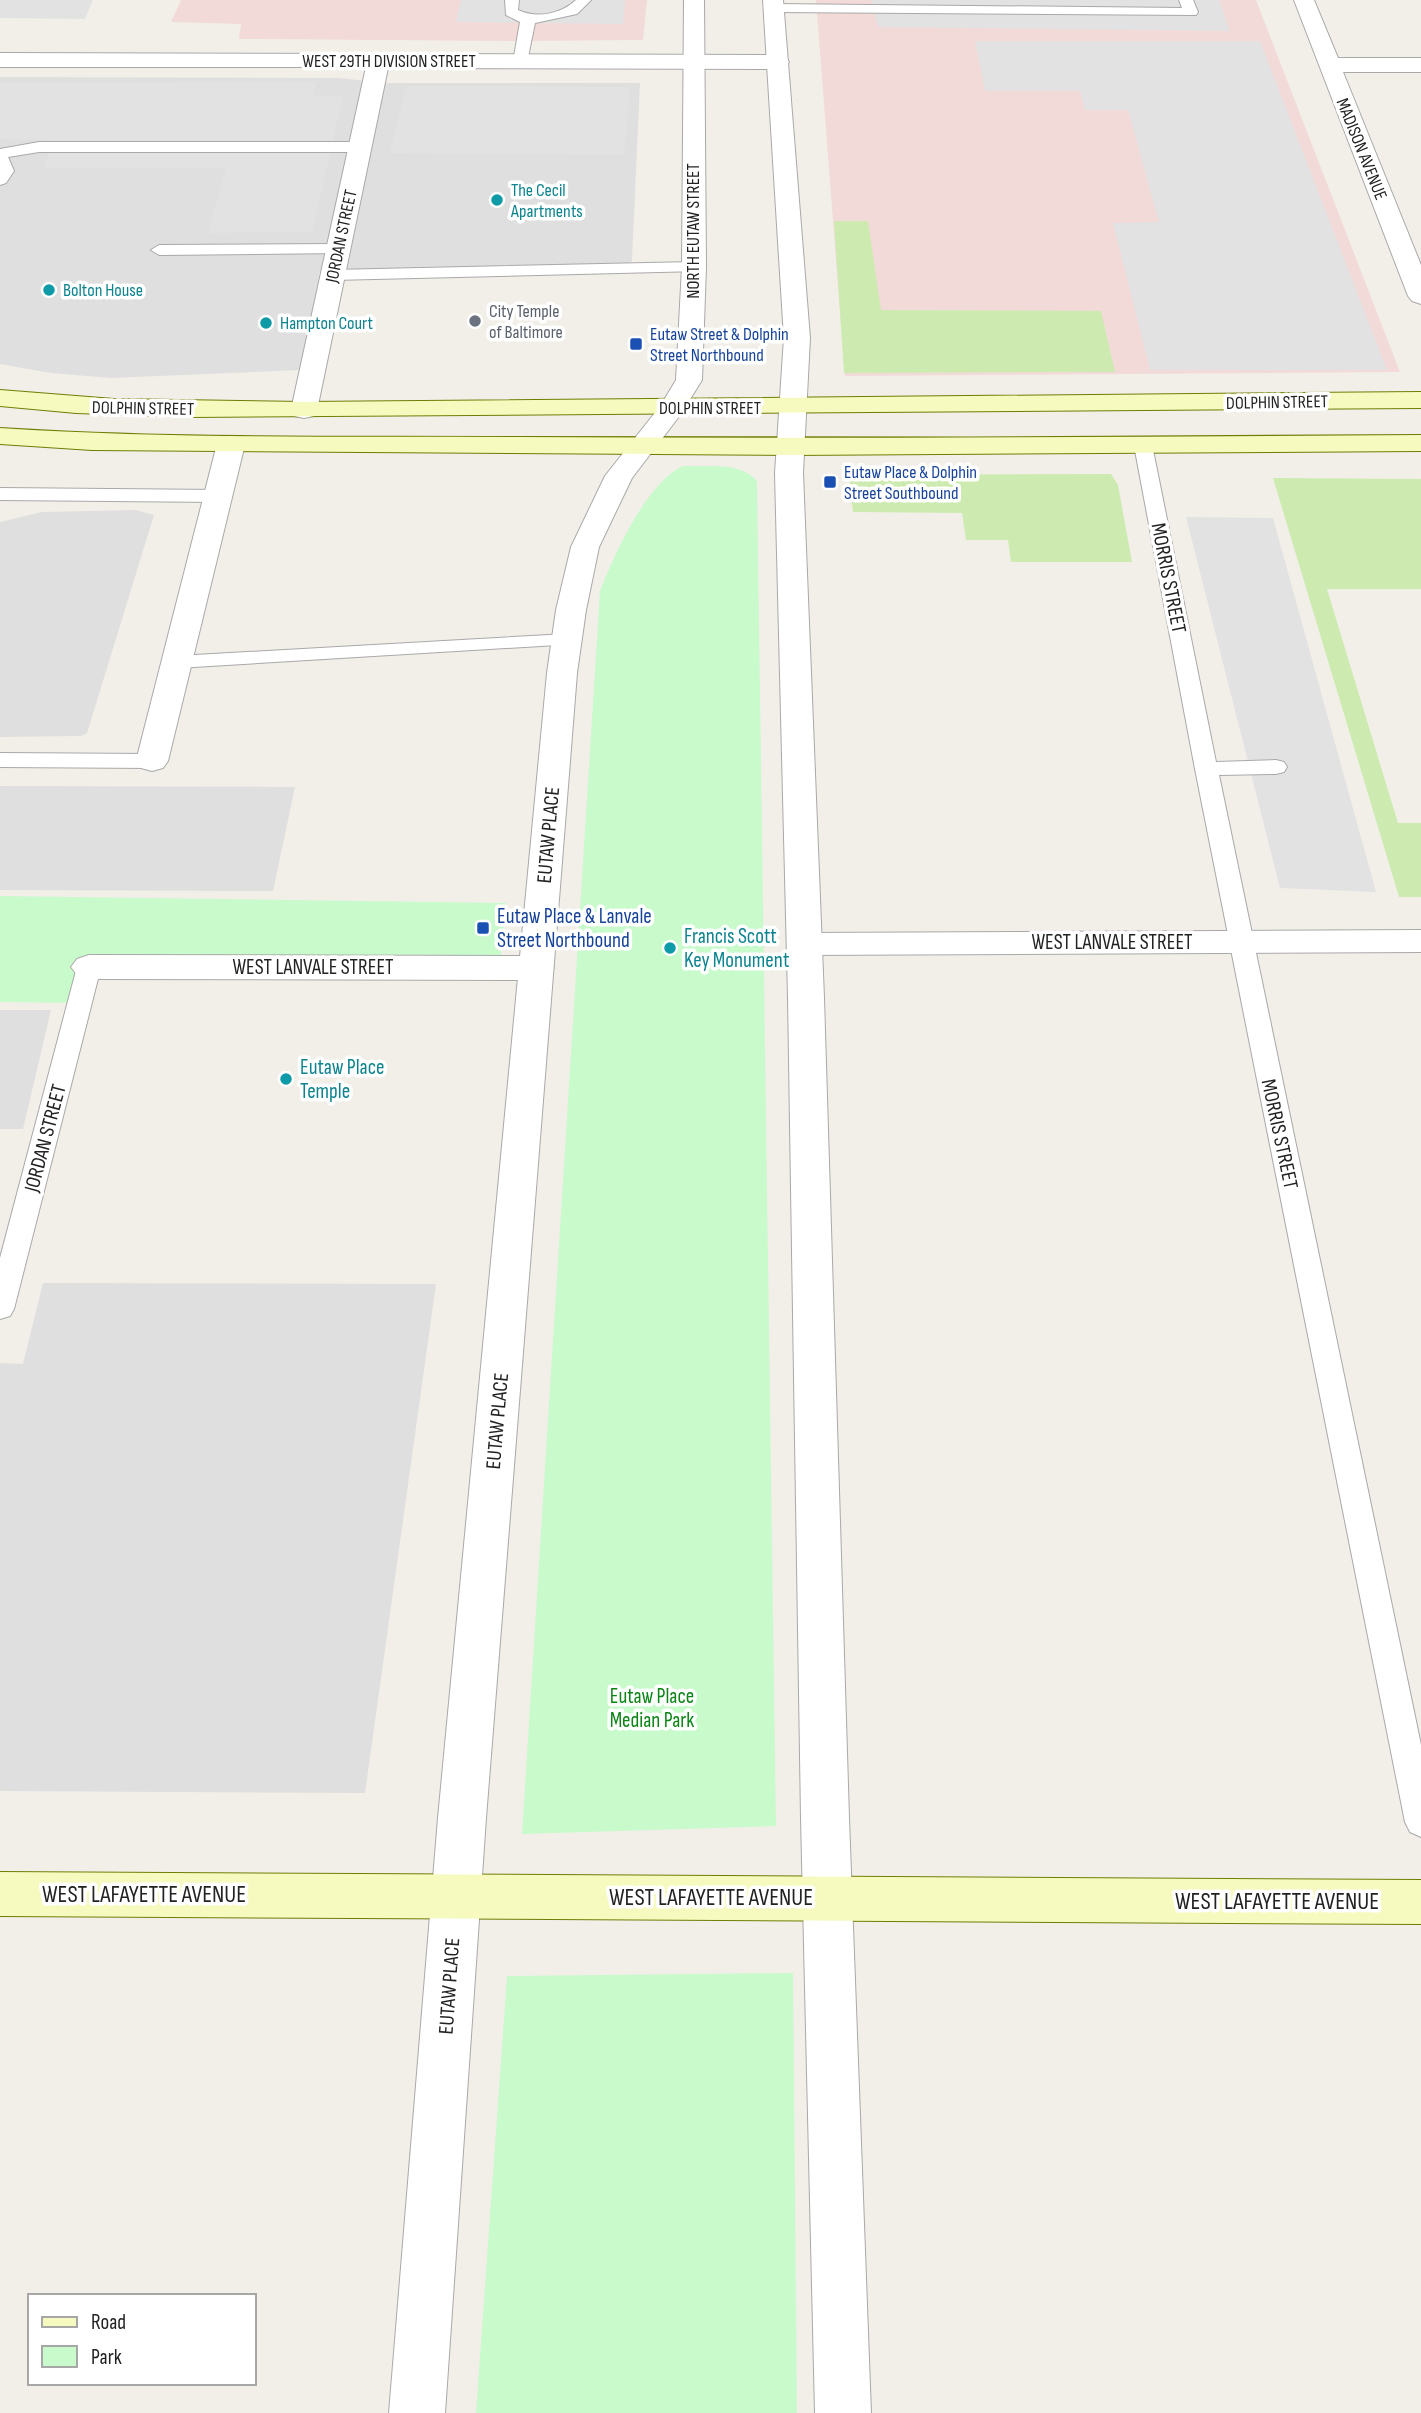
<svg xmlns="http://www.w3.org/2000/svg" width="1421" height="2413" font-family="'Sofia Sans Condensed',sans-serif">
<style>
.residential{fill:#e0dfdf}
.commercial{fill:#f2dad9}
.grass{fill:#cdebb0}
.park{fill:#c8facc}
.parking{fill:#e2e2e2}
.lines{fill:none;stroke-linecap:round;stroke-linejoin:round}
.service-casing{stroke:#a9a9a9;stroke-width:2}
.minor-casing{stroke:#a9a9a9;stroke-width:2}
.tertiary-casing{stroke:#a9a9a9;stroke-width:2}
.secondary-casing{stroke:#707d05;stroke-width:2}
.service{fill:#fff;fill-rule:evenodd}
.minor{fill:#fff;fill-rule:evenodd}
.tertiary{fill:#fff;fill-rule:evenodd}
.secondary{fill:#f7fabf;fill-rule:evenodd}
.culture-dot{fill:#0f9aa8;stroke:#fff;stroke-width:2.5}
.worship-dot{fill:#6b7280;stroke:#fff;stroke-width:2.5}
.transit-dot{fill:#1a4fb4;stroke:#fff;stroke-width:2.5}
.labels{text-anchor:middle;stroke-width:7;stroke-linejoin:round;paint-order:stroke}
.far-street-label{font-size:18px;fill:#222;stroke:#fff}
.far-culture-label{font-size:18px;fill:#0d838f;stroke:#fff;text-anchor:start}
.far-worship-label{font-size:18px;fill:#5b616d;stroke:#fff;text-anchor:start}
.far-transit-label{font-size:18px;fill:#164399;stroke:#fff;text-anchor:start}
.street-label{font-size:21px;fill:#222;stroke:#fff}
.transit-label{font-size:21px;fill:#164399;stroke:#fff;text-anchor:start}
.culture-label{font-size:21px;fill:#0d838f;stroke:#fff;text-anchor:start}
.park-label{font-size:21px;fill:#0c8416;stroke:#fff}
.near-street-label{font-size:24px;fill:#222;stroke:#fff}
</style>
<rect width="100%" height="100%" fill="#f2efe9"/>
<path class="residential" d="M0 77 339 78 385 83H640L632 260 631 263 623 265 320 271 301 370 111 378 51 373 0 364Z
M136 510 154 515 87 733 81 736 0 737V522L42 512Z
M0 786 295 787 273 891 0 890Z
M0 1010H51L23 1129H0Z
M43 1283 436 1284 365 1793 0 1791V1363L23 1364Z"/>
<path class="commercial" d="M181 0H647L643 40 514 41 239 39 241 24 171 22Z
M816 0H1256L1400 372 845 376Z"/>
<path class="grass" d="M834 221H868L881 310 1101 311 1115 372 844 373Z
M1111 474 1118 485 1132 562H1011L1008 540H966L962 513 853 512 849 477 855 475Z
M1273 478 1421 479V589H1327L1398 823H1421V897H1399Z"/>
<path class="park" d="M683 466C709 467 740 461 757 481L776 1826 522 1834 600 591C614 555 647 482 683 466Z
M0 896 506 903 500 964 107 963 80 1003 0 1002Z
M793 1973 797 2413H476L507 1976Z"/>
<path class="parking" d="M0 0H93L85 19 0 18Z
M461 0H625L623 24 456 22Z
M871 0H1219L1230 31 878 27Z
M975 41H1260L1387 370H1150L1113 223 1159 222 1128 110H1085L1080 91H985Z
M316 82 313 96H343L312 232 208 233 226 168H45L51 140 0 139V83Z
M406 86 630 87 624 155 390 153Z
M1186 517 1273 518 1376 892 1280 888Z"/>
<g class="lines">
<defs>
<path id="service" d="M505 0H519L518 10C537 19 561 14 576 0H591L577 14 535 23 527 62 520 66 513 62 520 22 506 15Z
M1179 0H1193L1198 12 1196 15 774 12 767 8 774 4 1182 8Z
M39 142H360L368 147 360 152H39L8 157 14 171 6 183 0 185V149Z
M338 244 346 249 344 253 159 255 151 250 159 245Z
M694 262 702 267 700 271 333 280 325 275 333 270Z
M1143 439 1152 445 1216 762 1276 760 1284 762 1287 767 1284 772 1276 774 1219 775 1421 1745V1837L1410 1832 1405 1822 1195 769 1134 445Z
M0 488 220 490 230 496 220 502 0 500Z
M567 634 574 636 577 640 574 644 177 668 170 666 167 662 170 658 177 656Z
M0 753 152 754 160 756 163 761 160 766 152 768 0 767Z
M89 959 97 961 101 967 14 1309 10 1316 0 1319V1258L77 967 81 961Z"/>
<path id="minor" d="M1294 0H1314L1338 58H1421V72H1343L1421 265V304L1412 301 1408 296Z
M0 53 778 55 786 57 789 62 786 67 778 69 388 68 317 410 314 416 304 418 294 416 291 410 366 67H0Z
M231 436 241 438 245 444 168 761 163 768 152 771 141 768 136 761 217 444 221 438Z
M1421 930V952L804 955 792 952 787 944 792 936 804 933Z
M89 955 536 956 548 960 554 968 548 976 536 980 89 979 77 975 71 967 77 959Z"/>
<path id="tertiary" d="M684 0H704L706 267 702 380 681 414 632 478 599 547 586 610 577 673 486 1818 445 2413H389L438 1818 547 673 556 610 571 547 605 476 661 405 676 380 682 267Z
M763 0H783L810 338 803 473 824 998 849 1818 871 2413H815L801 1818 788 998 775 473 784 338Z"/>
<path id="secondary" d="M0 390 114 399 304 402 1421 392V408L190 417 76 413 0 406Z
M0 428C171 439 343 436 514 437 816 439 1119 437 1421 435V451L790 455 92 450 0 444Z
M0 1872 1421 1880V1924L0 1916Z"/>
</defs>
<use href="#service" class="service-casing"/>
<use href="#minor" class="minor-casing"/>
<use href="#tertiary" class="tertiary-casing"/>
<use href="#secondary" class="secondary-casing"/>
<use href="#service" class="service"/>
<use href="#minor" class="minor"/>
<use href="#tertiary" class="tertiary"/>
<use href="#secondary" class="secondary"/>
</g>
<g class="culture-dot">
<circle cx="497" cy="200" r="7"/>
<circle cx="49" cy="290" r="7"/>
<circle cx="266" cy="323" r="7"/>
<circle cx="670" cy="948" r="7"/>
<circle cx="286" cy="1079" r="7"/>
</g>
<circle class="worship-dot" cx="475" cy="321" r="7"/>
<g class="transit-dot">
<rect x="629" y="337" width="14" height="14" rx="3.5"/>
<rect x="823" y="475" width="14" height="14" rx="3.5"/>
<rect x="476" y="921" width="14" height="14" rx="3.5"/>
</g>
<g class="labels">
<g class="far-street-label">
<text x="389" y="67">WEST 29TH DIVISION STREET</text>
<text transform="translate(1362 149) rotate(68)" y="6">MADISON AVENUE</text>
<text transform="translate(693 231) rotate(-90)" y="6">NORTH EUTAW STREET</text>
<text transform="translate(341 236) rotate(-78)" y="6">JORDAN STREET</text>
<text transform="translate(1277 402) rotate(-1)" y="6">DOLPHIN STREET</text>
<text transform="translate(143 408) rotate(1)" y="6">DOLPHIN STREET</text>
<text x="710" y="414">DOLPHIN STREET</text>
</g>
<g class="far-culture-label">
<text x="511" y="196">The Cecil<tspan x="511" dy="21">Apartments</tspan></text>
<text x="63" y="296">Bolton House</text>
<text x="280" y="329">Hampton Court</text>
</g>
<g class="far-worship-label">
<text x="489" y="317">City Temple<tspan x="489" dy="21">of Baltimore</tspan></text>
</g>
<g class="far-transit-label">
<text x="650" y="340">Eutaw Street &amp; Dolphin<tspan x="650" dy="21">Street Northbound</tspan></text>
<text x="844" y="478">Eutaw Place &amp; Dolphin<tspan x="844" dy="21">Street Southbound</tspan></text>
</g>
<g class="street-label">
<text transform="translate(1169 578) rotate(79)" y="7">MORRIS STREET</text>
<text transform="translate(548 835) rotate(-85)" y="7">EUTAW PLACE</text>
<text x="1112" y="949">WEST LANVALE STREET</text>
<text x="313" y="974">WEST LANVALE STREET</text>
<text transform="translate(1280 1134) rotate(78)" y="7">MORRIS STREET</text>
<text transform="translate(45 1138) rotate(-75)" y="7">JORDAN STREET</text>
<text transform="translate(497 1421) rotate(-85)" y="7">EUTAW PLACE</text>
<text transform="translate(449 1986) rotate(-86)" y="7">EUTAW PLACE</text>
</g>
<g class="transit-label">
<text x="497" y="923">Eutaw Place &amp; Lanvale<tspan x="497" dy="24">Street Northbound</tspan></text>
</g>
<g class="culture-label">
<text x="684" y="943">Francis Scott<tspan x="684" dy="24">Key Monument</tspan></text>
<text x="300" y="1074">Eutaw Place<tspan x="300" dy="24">Temple</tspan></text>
</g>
<g class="park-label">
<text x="652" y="1703">Eutaw Place<tspan x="652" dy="24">Median Park</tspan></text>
</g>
<g class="near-street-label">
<text x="144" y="1902">WEST LAFAYETTE AVENUE</text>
<text x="711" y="1905">WEST LAFAYETTE AVENUE</text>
<text x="1277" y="1909">WEST LAFAYETTE AVENUE</text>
</g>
</g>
<rect x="28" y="2294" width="228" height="91" fill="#ffffff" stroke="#a7a7a7" stroke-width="2"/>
<rect x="42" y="2317" width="35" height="10" fill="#f7fabf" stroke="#a7a7a7" stroke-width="2"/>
<text x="91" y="2329" font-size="21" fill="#222222">Road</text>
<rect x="42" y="2346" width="35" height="21" fill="#c8facc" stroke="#a7a7a7" stroke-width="2"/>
<text x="91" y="2364" font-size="21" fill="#222222">Park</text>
</svg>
